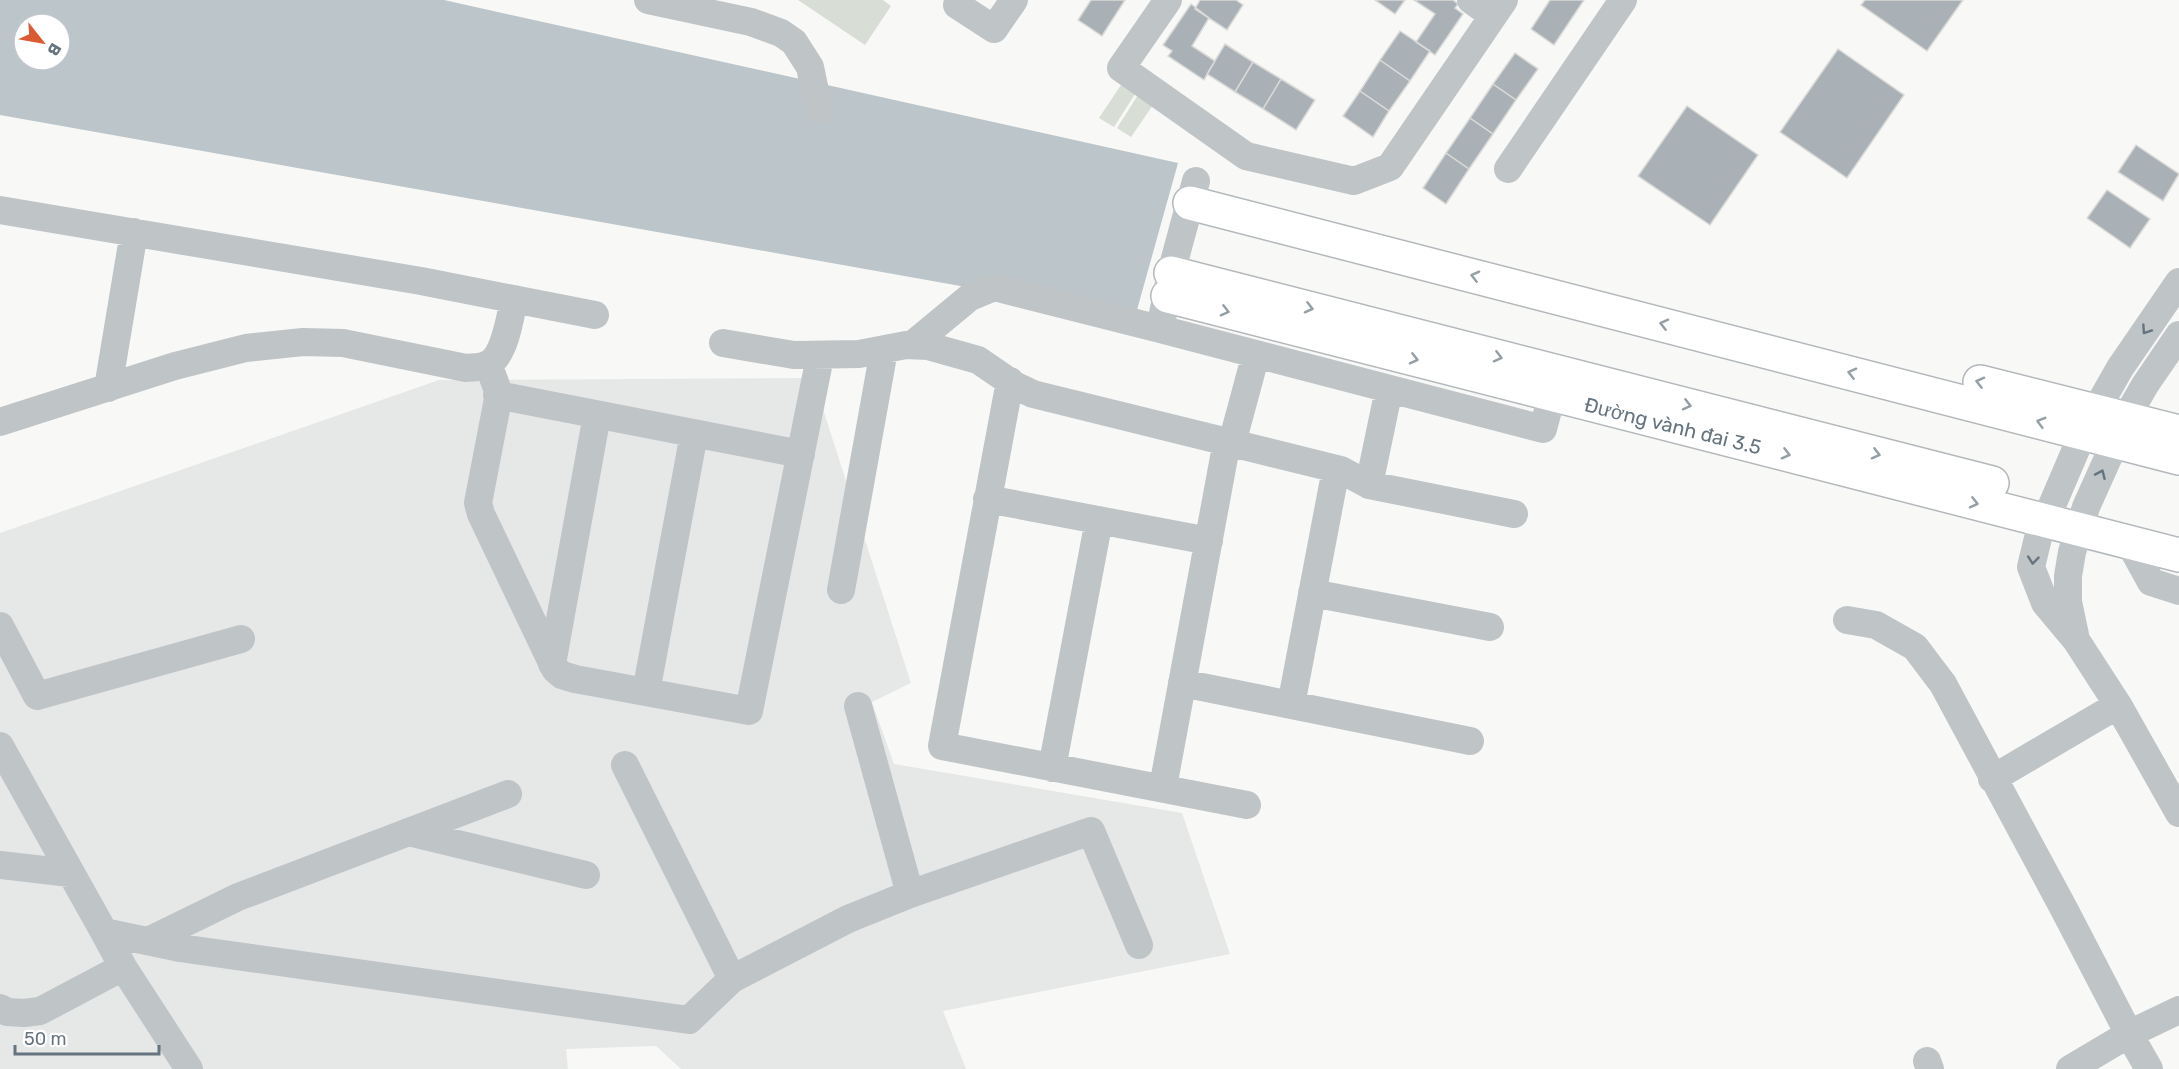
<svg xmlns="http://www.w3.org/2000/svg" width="2179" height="1069" font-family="Rubik,sans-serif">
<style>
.built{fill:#e6e7e7}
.green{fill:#d8ddd5}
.water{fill:#bbc5ca;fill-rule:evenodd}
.building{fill:#a9b1b6;stroke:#dadad8;stroke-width:1.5}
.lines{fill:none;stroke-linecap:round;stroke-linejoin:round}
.major-casing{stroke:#b3b8bc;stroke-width:36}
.minor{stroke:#bfc4c7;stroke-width:28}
.major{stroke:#fff;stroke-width:33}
.oneway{stroke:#939ea5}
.oneway2{stroke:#65747f}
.labels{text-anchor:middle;stroke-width:6;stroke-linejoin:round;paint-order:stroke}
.street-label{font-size:20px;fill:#65747f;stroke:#fff}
</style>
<rect width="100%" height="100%" fill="#f8f8f6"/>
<path class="built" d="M813 378 911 683 872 702 894 764 1182 813 1230 954 943 1011 966 1069H681L656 1046 566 1049 568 1069H0V533L439 380Z"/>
<path class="green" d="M798 0H883L891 6 865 45Z
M1121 85 1135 94 1114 127 1099 118Z
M1138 95 1153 105 1131 137 1117 128Z"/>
<path class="water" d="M0 0H444L1178 163 1135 317 0 115ZM24 24H60V60H24Z"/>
<path class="building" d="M1091 0H1125L1102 36 1078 20Z
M1200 0H1236L1243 5 1227 30 1195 9Z
M1375 0H1405L1395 14Z
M1414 0H1453L1458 4 1455 8 1463 14 1435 55 1416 42 1435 14Z
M1550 0H1584L1554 45 1531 29Z
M1865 0H1963L1927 51 1861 5Z
M1191 4 1209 18 1192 46 1215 61 1204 80 1168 56 1172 51 1163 45Z
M1400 31 1430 51 1410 81 1380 60Z
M1225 44 1253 62 1235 92 1207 74Z
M1838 49 1904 95 1847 178 1780 132Z
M1515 53 1538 69 1516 100 1493 84Z
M1380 60 1410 81 1389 111 1360 91Z
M1253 62 1281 79 1263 109 1235 92Z
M1281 79 1315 100 1296 130 1263 109Z
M1493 84 1516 100 1493 134 1470 118Z
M1360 91 1389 111 1373 137 1343 116Z
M1687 106 1758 155 1710 225 1638 176Z
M1470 118 1493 134 1469 169 1446 153Z
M2136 145 2179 174 2163 201 2118 172Z
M1446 153 1469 169 1446 204 1423 188Z
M2107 190 2150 219 2130 248 2087 218Z"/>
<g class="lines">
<defs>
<path id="major" d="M1190 203 2179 458
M1171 273 1992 483
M1168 296 2179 555
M1980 382 2179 432"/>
</defs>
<use href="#major" class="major-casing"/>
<path class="minor" d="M648 0 751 22 781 33 794 42 810 67 819 110
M961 0 957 5 994 29 1014 0
M1168 0 1121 68 1246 156 1354 181 1390 167 1504 0
M1471 0 1493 16
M1508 169 1623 0
M0 210 421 281 595 315
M2179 282 2120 368 2083 433 2038 538 2031 567 2045 603 2076 640 2118 705 2179 813
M1160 329 1543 429 1552 395
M723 343 794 355 859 354 906 345 928 346 978 360 1016 386 1033 394 1341 470 1369 485 1514 514
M912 345 970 297 994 287 1160 329 1171 273 1196 181
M488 364 497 388 498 399 478 503 481 514 555 669 562 675 575 679 749 711 818 367
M1010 381 942 746 1247 805
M108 388 134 232
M497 395 801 454
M0 422 175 366 246 348 303 342 343 343 466 368C472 367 480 368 486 365 505 358 510 317 514 299
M1232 443 1256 354
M1369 485 1389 389
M987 499 1209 541
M2129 542 2151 582 2179 591
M841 590 884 350
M1312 593 1490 627
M1847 620 1876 625 1915 647 1943 684 2064 909 2129 1034 2149 1069
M0 626 37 696 241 639
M2075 635 2068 602V576L2072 552 2086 507 2126 418 2145 385 2179 335
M552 664 597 415
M1182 683 1470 741
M646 692 694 434
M1291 705 1336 469
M858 706 910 894
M0 746 104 932 180 948 689 1020 732 979 848 919 910 894 1091 831 1139 945
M625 765 732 979
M1052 768 1099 520
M1992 779 2118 705
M1163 787 1227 441
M408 832 586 875
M0 865 70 873
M104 932 123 967 189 1069
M148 941 238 897 508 794
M0 1008 7 1012 24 1013 40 1011 123 967
M1927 1061 1930 1069
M2070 1069 2129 1034 2179 1010"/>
<use href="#major" class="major"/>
</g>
<defs><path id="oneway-chevron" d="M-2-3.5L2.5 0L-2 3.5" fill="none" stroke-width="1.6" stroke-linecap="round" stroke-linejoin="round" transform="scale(1.5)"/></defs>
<g class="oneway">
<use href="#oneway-chevron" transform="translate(1475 276) rotate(-166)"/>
<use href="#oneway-chevron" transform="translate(1309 308) rotate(14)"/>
<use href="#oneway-chevron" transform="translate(1225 311) rotate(14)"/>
<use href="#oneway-chevron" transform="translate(1664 324) rotate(-166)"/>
<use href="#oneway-chevron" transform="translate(1498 357) rotate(14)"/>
<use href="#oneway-chevron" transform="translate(1414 359) rotate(14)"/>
<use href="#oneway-chevron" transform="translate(1852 373) rotate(-166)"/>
<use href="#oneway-chevron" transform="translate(1980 382) rotate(-166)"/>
<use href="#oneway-chevron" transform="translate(1687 405) rotate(14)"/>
<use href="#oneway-chevron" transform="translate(2041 422) rotate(-164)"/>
<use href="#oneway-chevron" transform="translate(1786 454) rotate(14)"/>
<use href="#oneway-chevron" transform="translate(1876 454) rotate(14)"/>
<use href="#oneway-chevron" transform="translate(1974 503) rotate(14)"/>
</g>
<g class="oneway2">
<use href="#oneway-chevron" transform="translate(2146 330) rotate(124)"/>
<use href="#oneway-chevron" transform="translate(2101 474) rotate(-66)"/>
<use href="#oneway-chevron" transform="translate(2033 560) rotate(96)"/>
</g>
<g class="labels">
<g class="street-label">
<text transform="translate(1673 426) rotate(14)" y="7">Đường vành đai 3.5</text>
</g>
</g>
<g transform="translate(42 42) rotate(121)"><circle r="28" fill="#ffffff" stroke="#c1c7cc" stroke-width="1.5"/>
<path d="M0-4.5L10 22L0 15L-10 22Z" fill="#da5a34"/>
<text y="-9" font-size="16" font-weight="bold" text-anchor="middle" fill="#65747f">B</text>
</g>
<path d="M15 1045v9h144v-9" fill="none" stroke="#65747f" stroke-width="3"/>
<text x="24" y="1045" font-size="18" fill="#65747f" stroke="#ffffff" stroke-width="4.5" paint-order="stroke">50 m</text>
</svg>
